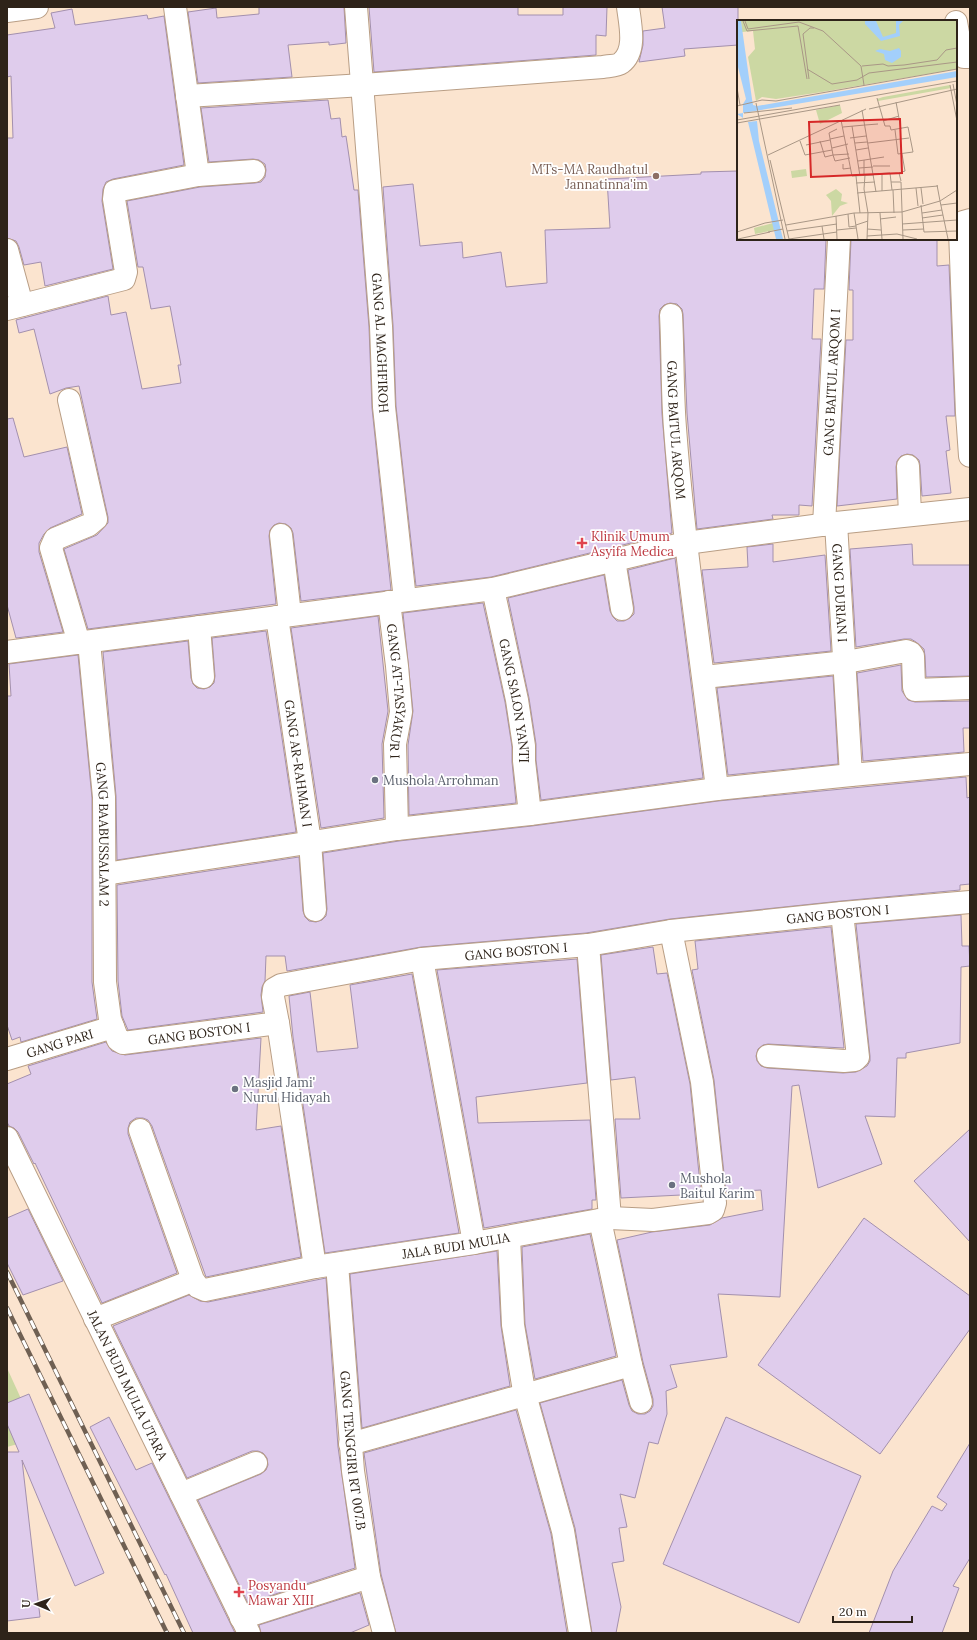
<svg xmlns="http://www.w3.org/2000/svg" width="977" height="1640" font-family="Lora,serif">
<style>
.green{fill:#ccd8a3}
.building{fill:#dfccec;stroke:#a390ae}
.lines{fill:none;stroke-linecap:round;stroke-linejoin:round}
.minor-casing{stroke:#b99e85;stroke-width:24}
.minor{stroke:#fff;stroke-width:22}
.rail-casing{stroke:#6f6053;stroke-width:4.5}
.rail{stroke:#fff;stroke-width:3;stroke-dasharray:9;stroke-linecap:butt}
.education-dot{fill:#8d6e63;stroke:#fff;stroke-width:1.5}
.health-dot{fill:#e0444e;stroke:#fff;stroke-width:1.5}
.worship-dot{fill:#6b7280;stroke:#fff;stroke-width:1.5}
.labels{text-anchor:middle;stroke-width:3.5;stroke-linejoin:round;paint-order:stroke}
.education-label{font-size:13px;fill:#785e54;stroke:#fff;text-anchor:end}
.street-label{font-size:13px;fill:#2e2319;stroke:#fff}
.health-label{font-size:13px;fill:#be3a42;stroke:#fff;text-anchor:start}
.worship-label{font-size:13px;fill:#5b616d;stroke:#fff;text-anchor:start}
.inset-road{fill:none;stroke:#a99786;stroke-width:1}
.view{fill:#d62828;fill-opacity:0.15;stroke:#d62828;stroke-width:2}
.inset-edge{fill:none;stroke:#2e2319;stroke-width:2}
</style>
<rect width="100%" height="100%" fill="#fbe4cf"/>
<path class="green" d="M7 1368 39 1438 7 1447Z"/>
<path class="building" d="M259 7H344L346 43 329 45V42L288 45 292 77 198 83 188 12 216 8 217 18 259 14Z
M369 7H518V15H563V7H607L606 36 596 35V55L374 72Z
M662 7H738V45L684 49 685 56 639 62 643 45V31L665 28Z
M72 9 75 25 147 15 148 19 164 16 184 165 113 179 106 182 103 189 102 201 113 269 45 286 41 262 24 265 19 247 16 241 7 238V138H13L11 76 7 77V35L55 28 51 13Z
M328 100 331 119 340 118 342 137 346 136 354 190H358L369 327 372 408 391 590 301 601 293 533 291 528 286 524 279 523 274 525 270 530 269 536 276 604 88 629 64 549 97 535 108 523V517L79 386 66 388 50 394 34 329 19 333 16 320 108 296 111 315 126 312 142 389 181 383 178 365H181L170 306 151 309 143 267H138L127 201 200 187 255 183 261 182 265 177 266 170 265 164 259 160 253 159 209 162 201 108Z
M738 171V239H826L824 289H814L812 339H821L812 506 799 505V515H772L773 519 697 529 687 413 683 314 682 309 677 304 670 303 664 305 660 309 659 316 662 414 672 533 491 577 416 586 396 406 393 325 383 187 413 184 420 246 462 242 463 258 501 252 506 287 547 283 545 230 610 228 607 179 701 174V172Z
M851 239H937V266L949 265 955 416H946L950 450 946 451 951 493 922 496 920 465 919 460 913 455 907 454 901 456 897 461 896 467 897 499 837 506 846 340H853V290H849Z
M13 418 24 457 67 447 82 514 50 528 44 534 39 543V552L63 632 16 638 7 605V419Z
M773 544V562L825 555 831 651 714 663 702 570 748 567 747 547Z
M912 544 913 565H970V676L926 677 925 656 924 649 916 642 911 639H904L856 647 850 549Z
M675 558 703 778 541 800 536 760V744L529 698 508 598 604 575 610 611 613 617 617 621H624L630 618 634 614V607L628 570Z
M483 603 505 702 512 747V762L516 803 409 815 408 745 413 711 403 613Z
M378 616 388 711 382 744 384 818 321 828 291 628Z
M266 631 296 832 117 860 116 796 103 652 188 641 191 678 193 684 197 688 204 689 210 687 214 683 215 676 212 638Z
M78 655 92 798V982L97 1019 21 1042 20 1037 12 1040 7 1025V696H11L9 664Z
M901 665 902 691 908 700 915 702 970 701V728H963L964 752 863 761 857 673Z
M833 676 838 764 728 775 717 688Z
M966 777 967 798 970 797V884L960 885V890L841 901 670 919 586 933 421 947 287 971 285 956H266L265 981 262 987 261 995 263 1012 128 1030 122 1016 118 981 117 885 299 857 303 911 305 917 309 921 316 922 322 920 326 916 327 909 323 853 399 841 532 826 718 801Z
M961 915 962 946H969L970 966 961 967 960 1043 906 1053V1058H897L895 1117 865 1116 882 1164 818 1188 799 1085 792 1086 780 1297 718 1294 727 1357 670 1365 677 1387 666 1391 667 1414 658 1444 649 1442 635 1498 620 1494 627 1527 619 1528 624 1561 612 1563 621 1607 616 1633H592L575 1528 540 1403 622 1380 629 1405 632 1411 638 1414H645L650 1411 653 1406V1399L643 1362 617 1240 652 1232 710 1225 722 1218 763 1210 761 1190 726 1192 714 1080 692 970 698 969 695 941 831 927 844 1048 768 1044 763 1045 758 1049 756 1056 757 1061 761 1066 767 1068 843 1073 856 1072 867 1066 870 1061V1056L856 924Z
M653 947 657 974 667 973 690 1084 701 1194 621 1198 615 1119H640L635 1077 611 1080 601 955Z
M577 959 587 1083 476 1097 478 1123 590 1120 596 1200H592V1209L484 1228 437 970Z
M412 974 459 1233 325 1253 293 1037 289 996 310 992 317 1052 358 1048 350 985Z
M261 1038 256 1130 281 1126 301 1257 206 1277 152 1126 148 1120 143 1118H136L130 1122 128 1128V1134L177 1273 102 1303 35 1163 34 1164 18 1132 14 1128 9 1126 7 1122V1084L31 1074 28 1066 106 1042 112 1051 125 1055Z
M970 1129V1242L914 1181Z
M28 1209 63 1281 23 1295 7 1263V1218Z
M864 1218 970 1296V1329L880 1454 758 1365Z
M590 1234 616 1356 535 1379 525 1324 522 1247Z
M497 1251 501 1326 510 1386 362 1428 350 1274Z
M326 1278 338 1447 355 1568 248 1603 198 1500 261 1474 266 1470 268 1465 267 1458 263 1453 258 1451H252L187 1478 113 1326 189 1295 200 1301 208 1302Z
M29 1394 104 1573 75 1586 22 1460 40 1617 7 1621V1452H19L7 1424V1403Z
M516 1410 551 1534 567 1633H396L381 1574 364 1453Z
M109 1417 136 1470 152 1463 235 1633H193L166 1574 165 1575 90 1427Z
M726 1417 861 1476 799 1623 663 1564Z
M970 1443V1558L953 1586 959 1588 942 1633H869L893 1571 932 1506 942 1511 947 1504 937 1497Z
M360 1593 369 1625 350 1633H261L259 1625Z"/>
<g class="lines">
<defs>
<g id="minor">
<path id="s1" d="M356 7 381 326 384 407 405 600"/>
<path d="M7 11 37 7"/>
<path d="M956 22 962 55 964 57H970"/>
<path d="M187 96 363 85 603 67C608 66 617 66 621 63 637 51 630 24 628 7"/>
<path d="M198 175 254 171"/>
<path d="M970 220 963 222 960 231 967 413 970 456"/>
<path d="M7 250 22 305"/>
<path d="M7 309 124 279 126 272 114 199 115 191 198 175 175 7"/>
<path id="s2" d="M671 315C673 353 672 390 675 428 684 549 703 669 717 789"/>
<path d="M69 400 96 519 89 525 55 539 51 548 79 643"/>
<path d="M908 466 910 515"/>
<path id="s3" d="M836 523 851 775"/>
<path id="s4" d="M824 525 839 239"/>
<path d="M281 535 290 615"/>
<path d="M614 560 622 609"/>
<path id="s5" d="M493 589 517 700 524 746V761L530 814"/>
<path id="s6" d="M389 602 397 666 401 712 395 744 397 829"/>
<path id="s7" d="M277 617 310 842 315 910"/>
<path d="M199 627 203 677"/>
<path id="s8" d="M89 642 104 797 105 982 110 1019 118 1040 123 1043 278 1023 273 997 274 989 281 985 422 959 588 945 671 931 842 913 970 902"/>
<path d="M7 652 493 589 686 543 836 523 970 509"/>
<path d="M704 677 846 662 906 651 911 653 913 656 914 687 915 690 970 688"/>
<path d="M105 874 397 829 530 814 717 789 851 775 970 764"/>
<path d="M422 959 474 1243"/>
<path d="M278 1023 315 1267"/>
<path d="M768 1056 844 1061 855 1060 858 1057 842 913"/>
<path id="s9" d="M7 1059 113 1027"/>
<path id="s10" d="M140 1130 193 1280 198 1287 205 1290 315 1267 474 1243 610 1218 588 945"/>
<path id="s11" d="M7 1138 249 1633"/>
<path d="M610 1218 653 1220 708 1213 713 1210 715 1203 702 1082 671 931"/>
<path d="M509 1237 513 1325 524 1391 563 1531 580 1633"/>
<path id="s12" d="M337 1264 353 1471 369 1577 384 1633"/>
<path d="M95 1319 184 1284"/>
<path d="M631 1365 641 1402"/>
<path d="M350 1444 631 1365 600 1220"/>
<path d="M181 1494 256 1463"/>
<path d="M241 1618 369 1577"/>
</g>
</defs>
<use href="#minor" class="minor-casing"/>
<use href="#minor" class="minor"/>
<defs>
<path id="rail" d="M7 1272 184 1633
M7 1308 167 1633"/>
</defs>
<use href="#rail" class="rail-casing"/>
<use href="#rail" class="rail"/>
</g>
<circle class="education-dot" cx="656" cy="176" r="4"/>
<g class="health-dot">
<path d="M580 537h4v4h4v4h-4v4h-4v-4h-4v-4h4z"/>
<path d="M237 1586h4v4h4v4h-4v4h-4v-4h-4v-4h4z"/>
</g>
<g class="worship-dot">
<circle cx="375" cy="780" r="4"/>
<circle cx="235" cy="1089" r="4"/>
<circle cx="672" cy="1185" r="4"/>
</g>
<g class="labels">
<g class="education-label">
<text x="648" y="174">MTs-MA Raudhatul<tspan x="648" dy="15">Jannatinna'im</tspan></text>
</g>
<g class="street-label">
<text dy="5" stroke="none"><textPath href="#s1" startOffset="337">GANG AL MAGHFIROH</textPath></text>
<text dy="5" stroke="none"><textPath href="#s4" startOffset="143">GANG BAITUL ARQOM I</textPath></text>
<text dy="5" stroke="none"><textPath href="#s2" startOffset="115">GANG BAITUL ARQOM</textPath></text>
<text dy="5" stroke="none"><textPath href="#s3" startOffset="70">GANG DURIAN I</textPath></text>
<text dy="5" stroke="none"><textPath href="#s6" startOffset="90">GANG AT-TASYAKUR I</textPath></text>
<text dy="5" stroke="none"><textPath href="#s5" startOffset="114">GANG SALON YANTI</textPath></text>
<text dy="5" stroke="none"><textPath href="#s7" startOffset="148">GANG AR-RAHMAN I</textPath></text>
<text dy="5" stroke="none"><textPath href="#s8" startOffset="193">GANG BAABUSSALAM 2</textPath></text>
<text dy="5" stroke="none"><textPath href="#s8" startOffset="1167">GANG BOSTON I</textPath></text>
<text dy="5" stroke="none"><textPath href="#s8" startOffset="843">GANG BOSTON I</textPath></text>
<text dy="5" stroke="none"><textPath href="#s8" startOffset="483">GANG BOSTON I</textPath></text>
<text dy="5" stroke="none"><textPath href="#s9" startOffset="55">GANG PARI</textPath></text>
<text dy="5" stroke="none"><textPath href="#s10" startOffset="430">JALA BUDI MULIA</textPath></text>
<text dy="5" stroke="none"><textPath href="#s11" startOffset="275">JALAN BUDI MULIA UTARA</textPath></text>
<text dy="5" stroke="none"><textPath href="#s12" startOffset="187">GANG TENGGIRI RT 007.B</textPath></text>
</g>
<g class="health-label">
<text x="591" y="541">Klinik Umum<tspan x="591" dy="15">Asyifa Medica</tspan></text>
<text x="248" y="1590">Posyandu<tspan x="248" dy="15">Mawar XIII</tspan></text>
</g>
<g class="worship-label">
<text x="383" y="785">Mushola Arrohman</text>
<text x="243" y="1087">Masjid Jami'<tspan x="243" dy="15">Nurul Hidayah</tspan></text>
<text x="680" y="1183">Mushola<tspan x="680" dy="15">Baitul Karim</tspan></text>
</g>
</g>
<g transform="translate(737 20)">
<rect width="220" height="220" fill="#fbe4cf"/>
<path d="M4 1H220V49L85 72 39 79 25 77 19 81 11 37 18 29 16 11 5 12ZM213 65 214 68 141 81 140 79 146 77ZM103 85 105 93 83 104 79 90ZM69 149 70 156 55 158 54 151ZM99 169 105 174 104 181 111 183 103 186 95 196 94 181 89 175ZM36 203 38 210 18 214 17 208Z" fill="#ccd8a3"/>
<path d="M0 1H4L15 79 16 85 20 86 220 51V57L6 93V98L0 94 6 93V84L9 79 0 43ZM128 1H139L146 17 159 13V1H166L162 5 163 16 144 21 128 4ZM162 28 164 31V37L155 43 148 40 147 34 138 31 143 29 153 31ZM20 101 22 121 46 219H39L11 102Z" fill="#a3cffb"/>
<path class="inset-road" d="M6 1 10 11 61 6 70 59M8 1 11 9 62 2 86 11 124 46 127 65M125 46 146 44 151 46 167 45 200 40 209 30 220 28M70 49 95 64 120 60 132 53 220 42M72 59 66 14 73 8H77M216 64 220 85M213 65 220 101M0 68 3 85M140 78 148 106H153L154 110 171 107 176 132 161 134 158 110M159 82 164 109M19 83 48 219M0 86 25 80 39 81 220 49M132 89 220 69M125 90 139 172M7 93 55 88M0 100 220 61M104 100 115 156 137 155M146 101 162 96M0 103 103 85M128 105 141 104M115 106 123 156M106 107 128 105M100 109 92 113 96 135 112 134M113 118 129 116M93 119 107 116M63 121 68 135 95 130M83 121 88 137 96 135M118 123 130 122M131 123 172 118M69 125 93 120M95 128 111 124M119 130 131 128M31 135 129 89M96 135 98 141 113 138M33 140 52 219M121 141 147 137M106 144V149L114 148M136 146H153M122 148 136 147M137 154 153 153 155 170M145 154V171M127 155V140M128 155 127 169 131 193M119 156 123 193M164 161 162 153 168 151 165 134M154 162H164L166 219M119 163 138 162M200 165 203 181M179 168 181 186M184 168 186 184M156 170 157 193M120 173 201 166M203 181 211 219M184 185 187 212 220 211M204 185 220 183M117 193 121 219M143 193 145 219M185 193 205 190M111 194 112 207 119 206M99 196 100 219M185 198 206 195M143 199 159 197M165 204 220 200M49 205 117 193 165 192 203 181 220 170M119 205 131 201M85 206 87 219M130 209 144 210M100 210 119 208M166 210 187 209M50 211 100 204M0 212 28 203 46 200M31 212 46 209M130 216 160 214 180 219M1 219 33 212M52 219 100 212M130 219 131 193"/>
<path class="view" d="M163 99 165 153 74 157 72 102Z"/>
<rect width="220" height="220" class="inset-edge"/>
</g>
<rect width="977" height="1640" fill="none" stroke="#2e2319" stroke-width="16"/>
<g transform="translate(36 1604) rotate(272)" stroke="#ffffff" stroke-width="3" paint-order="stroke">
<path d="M0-3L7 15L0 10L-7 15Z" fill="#2e2319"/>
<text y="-6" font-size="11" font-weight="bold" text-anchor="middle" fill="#2e2319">U</text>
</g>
<path d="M833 1616v6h79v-6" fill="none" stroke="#2e2319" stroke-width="2"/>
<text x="839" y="1616" font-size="12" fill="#2e2319" stroke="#ffffff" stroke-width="3" paint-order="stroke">20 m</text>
</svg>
